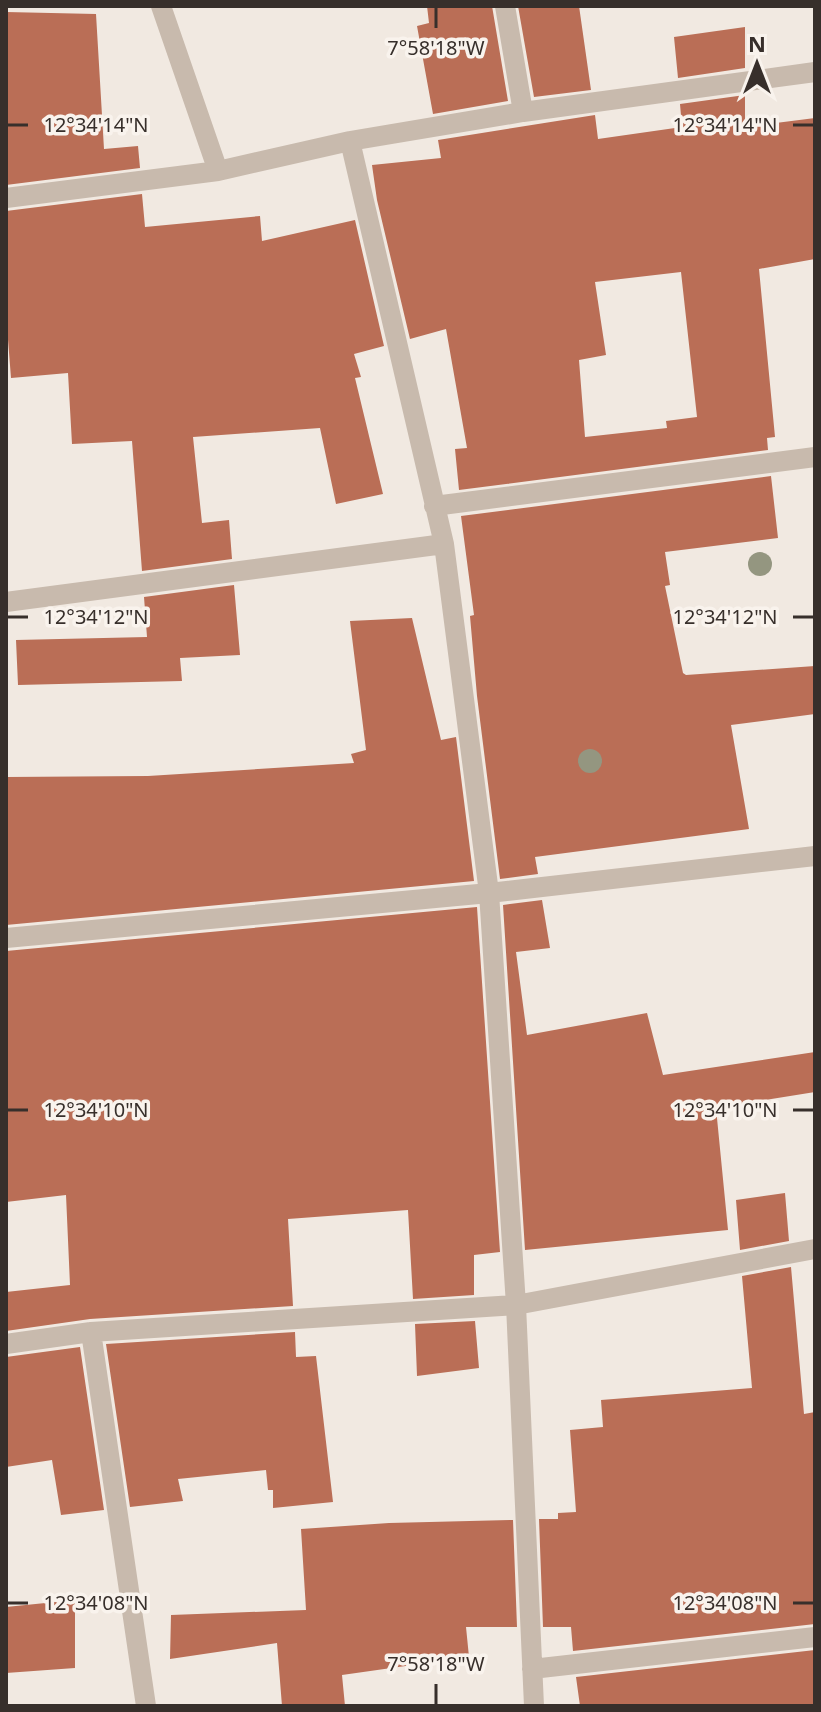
<svg xmlns="http://www.w3.org/2000/svg" width="821" height="1712" font-family="'Noto Sans',sans-serif">
<style>
.building{fill:#ba6e56;fill-rule:evenodd}
.lines{fill:none;stroke-linecap:round;stroke-linejoin:round}
.minor{stroke:#c8baad;stroke-width:20}
.tree{fill:#949680}
.ticks{fill:none;stroke:#372f2b;stroke-width:3}
.ticks-label{font-size:20px;text-anchor:middle;fill:#372f2b;stroke:#f9f3ed;stroke-width:7;stroke-linejoin:round;paint-order:stroke}
</style>
<rect width="100%" height="100%" fill="#f1e9e1"/>
<path class="building" d="M427 6H492L508 101 433 114 417 26 429 23Z
M518 6H579L591 90 534 97Z
M6 12 96 14 104 149 138 146 140 168 6 185Z
M745 27V68L678 78 674 37Z
M745 95V127L815 118V259L759 269 775 437 767 438 768 450 459 490 455 449 467 448 446 329 410 339 377 200 372 165 441 158 438 140 595 115 598 139 682 127 680 104ZM681 272 697 417 666 421 667 428 585 437 579 360 606 355 595 282Z
M142 194 145 227 260 216 262 241 355 220 384 346 354 354 361 377 355 378 383 494 336 504 320 428 193 437 202 523 229 520 232 559 142 571 132 441 72 444 68 373 11 378 6 314V211Z
M771 476 778 538 665 552 670 585 665 586 683 673 686 675 815 666V714L731 725 749 829 535 857 538 874 500 879 477 696 470 616 474 615 461 516Z
M234 585 240 655 180 658 182 681 18 685 16 640 147 637 144 597Z
M412 618 441 740 456 737 474 881 6 925V777L148 776 354 763 351 754 366 750 350 621Z
M542 900 550 948 516 952 527 1035 647 1013 663 1075 815 1052V1092L716 1108 728 1230 525 1250 503 905Z
M477 907 500 1252 474 1255V1295L413 1299 408 1210 288 1219 293 1306 90 1319 6 1331V1292L70 1285 66 1195 6 1202V951Z
M785 1193 789 1241 740 1250 736 1200Z
M791 1267 804 1414 815 1412V1624L573 1651 571 1627H543L539 1519H558V1513L576 1512 570 1430 603 1427 601 1400 752 1388 742 1276Z
M475 1321 479 1368 417 1376 415 1324Z
M295 1332 296 1357 316 1356 333 1502 273 1508V1490H268L266 1470 178 1479 183 1501 130 1507 106 1344Z
M80 1347 104 1510 61 1515 52 1460 6 1467V1357Z
M513 1520 517 1627H466L469 1657 342 1675 345 1706H282L277 1643 170 1659 171 1615 306 1610 301 1529 389 1523Z
M75 1600V1668L6 1673V1607Z
M815 1650V1706H580L576 1677Z"/>
<g class="lines">
<path class="minor" d="M505 6 523 112
M350 141 444 544 489 893 516 1305 534 1706
M218 171 350 141 523 112 815 72
M6 198 218 171 161 6
M434 506 815 457
M6 602 444 544
M6 938 489 893 815 856
M91 1332 146 1706
M6 1344 91 1332 516 1305 815 1249
M532 1669 815 1637"/>
</g>
<g class="tree">
<circle cx="760" cy="564" r="12"/>
<circle cx="590" cy="761" r="12"/>
</g>
<path class="ticks" d="M436 8V28M8 125H28M793 125H813M8 617H28M793 617H813M8 1110H28M793 1110H813M8 1603H28M793 1603H813M436 1684V1704"/>
<g class="ticks-label">
<text x="436" y="55">7°58'18"W</text>
<text x="96" y="132">12°34'14"N</text>
<text x="725" y="132">12°34'14"N</text>
<text x="96" y="624">12°34'12"N</text>
<text x="725" y="624">12°34'12"N</text>
<text x="96" y="1117">12°34'10"N</text>
<text x="725" y="1117">12°34'10"N</text>
<text x="96" y="1610">12°34'08"N</text>
<text x="725" y="1610">12°34'08"N</text>
<text x="436" y="1671">7°58'18"W</text>
</g>
<rect width="821" height="1712" fill="none" stroke="#372f2b" stroke-width="16"/>
<g transform="translate(757 64)" stroke="#f9f3ed" stroke-width="6" paint-order="stroke">
<path d="M0-6L14 30L0 20L-14 30Z" fill="#372f2b"/>
<text y="-12" font-size="22" font-weight="bold" text-anchor="middle" fill="#372f2b">N</text>
</g>
</svg>
